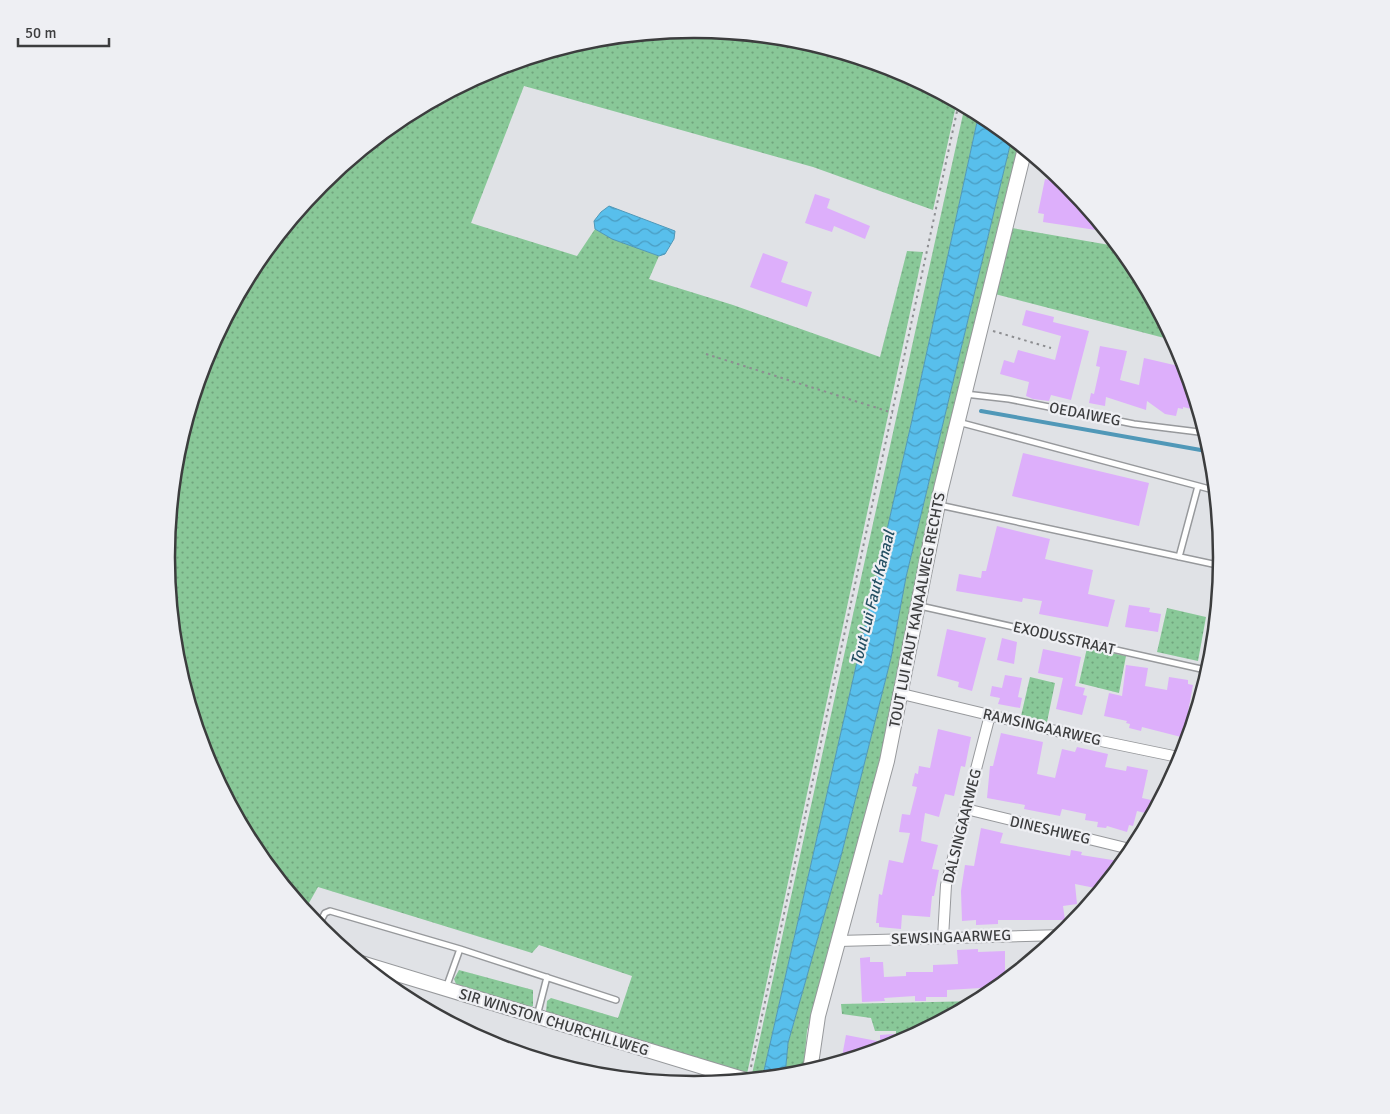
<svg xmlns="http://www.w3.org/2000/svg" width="1390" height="1114" font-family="Signika,sans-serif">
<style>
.grass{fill:url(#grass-dots)}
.water{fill:url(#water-waves);stroke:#5098b8}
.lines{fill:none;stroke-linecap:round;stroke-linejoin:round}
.stream{stroke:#5098b8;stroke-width:4}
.building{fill:#ddaffb}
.lane-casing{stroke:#97999c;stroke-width:8}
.street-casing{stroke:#97999c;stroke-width:12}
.secondary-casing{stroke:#97999c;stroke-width:16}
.path{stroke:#8d8e91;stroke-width:2;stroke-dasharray:2.5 4;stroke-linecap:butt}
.lane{stroke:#fff;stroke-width:5}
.street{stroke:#fff;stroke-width:10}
.secondary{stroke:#fff;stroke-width:14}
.labels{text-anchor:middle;stroke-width:4.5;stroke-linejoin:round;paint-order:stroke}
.street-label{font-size:15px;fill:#3c3d3e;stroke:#eeeff3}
.water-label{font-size:16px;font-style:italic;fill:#234e61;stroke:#eeeff3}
.rim{fill:none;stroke:#3c3d3e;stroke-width:2.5}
</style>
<defs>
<pattern id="grass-dots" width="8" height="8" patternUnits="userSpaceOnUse" patternTransform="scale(1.25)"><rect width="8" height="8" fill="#89c898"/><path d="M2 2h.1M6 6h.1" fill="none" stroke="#71a47d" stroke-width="1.8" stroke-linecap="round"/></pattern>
<pattern id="water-waves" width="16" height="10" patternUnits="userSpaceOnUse" patternTransform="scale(1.25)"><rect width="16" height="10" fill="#58bfec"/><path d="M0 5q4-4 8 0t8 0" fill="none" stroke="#4a9cc1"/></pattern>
</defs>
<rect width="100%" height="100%" fill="#e0e2e6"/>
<path class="grass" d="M695 29 798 39 897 69 957 101 933 210 813 167 524 86 471 223 577 256 595 229 613 239 659 256 649 279 733 305 880 357 907 251 923 252 747 1074 546 1012 547 1001 551 998 618 1018 632 976 539 945 532 953 318 887 305 910 256 850 207 759 177 660 167 557 177 454 207 355 256 263 322 183 402 118 493 69 592 39Z
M965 105 979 113 912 420 763 1075 752 1074Z
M1012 137 1019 143 950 427 884 747 807 1031 803 1074 785 1076 788 1043 841 856 891 658 906 577Z
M1012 228 1121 247 1134 264 1176 341 995 294Z
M1167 608 1206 617 1198 661 1157 652Z
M1087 648 1126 656 1119 693 1079 683Z
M1030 677 1055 683 1047 722 1021 716Z
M459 970 533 990V1006L529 1007 456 984 454 979Z
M979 1001 896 1045V1031H875L871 1018 842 1014 841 1004Z"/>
<path class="water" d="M979 113 1012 137 906 577 891 658 841 856 788 1043 785 1076 770 1078 763 1075 912 420Z
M609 206 675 231 674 239 665 254 659 256 612 239 595 229 594 221 601 212Z"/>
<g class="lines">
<path class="stream" d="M981 411 1212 452"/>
</g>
<path class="building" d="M1045 179 1069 184 1109 232 1043 222 1044 214 1038 213Z
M815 194 830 199 827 208 870 226 865 239 834 226 832 232 805 223Z
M763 253 788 262 781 282 812 292 807 307 750 287Z
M1026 310 1054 317 1053 322 1089 331 1071 400 1051 395 1049 401 1033 399 1026 396 1029 382 1000 374 1004 360 1014 363 1018 350 1055 360 1061 336 1022 325Z
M1100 346 1127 351 1120 380 1139 385 1144 358 1187 368 1200 411 1183 407V409L1178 408 1176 416 1165 414 1147 401 1146 410 1106 397 1105 406 1089 403 1091 393 1094 394 1100 367 1096 366Z
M1023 453 1149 483 1139 526 1012 496Z
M997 526 1050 539 1045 559 1093 570 1088 594 1115 600 1108 627 1039 614 1042 601 1023 598 1022 602 956 591 959 574 981 578 982 571H986Z
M1129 605 1150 608 1149 612 1161 614 1158 632 1125 627Z
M947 629 986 638 972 691 958 687 959 682 937 676Z
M1002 638 1017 642 1014 664 997 660Z
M1043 649 1081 657 1075 686 1085 688 1083 695 1087 696 1082 715 1056 709 1063 678 1038 673Z
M1126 665 1148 668 1145 686 1167 690 1169 677 1188 680V684L1193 685 1188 712 1197 714 1192 731 1186 730 1185 738 1142 727 1141 731 1129 728 1130 724 1126 723 1127 721 1104 716 1109 693 1122 696Z
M1005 675 1022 678 1018 697 1022 698 1020 708 998 704 1000 698 990 696 992 686 1002 688Z
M938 729 971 737 965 767 961 766 954 796 945 794 939 817 925 813 921 841 938 845 932 869 939 870 934 896H932L930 917 902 915 901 929 879 927V923H876L879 894 882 895 889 860 903 863 910 833 899 832 902 814 910 815 917 787 912 786 915 773 918 774 919 766 930 768Z
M1001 733 1043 742 1037 774 1055 778 1062 749 1075 752 1077 747 1108 754 1105 767 1126 771 1127 766 1148 770 1142 798 1160 802 1153 815 1137 811 1133 826 1129 825 1127 832 1107 826 1106 828 1097 827 1098 822 1085 820 1086 814 1062 809 1060 816 1024 809 1025 805 987 798 990 766H993Z
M981 828 1003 833 1000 843 1070 856 1071 850 1082 852 1081 855 1125 862 1105 886 1100 885V889L1075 884 1077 904 1063 906 1065 920H998V924L976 925V920L962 921 961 891 965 865 974 866Z
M978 949V952L1005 951V972H1018L989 996H981V988L947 990V997H926V1001H915V996L884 998 885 1001 862 1002 860 958 870 957V962H883L884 977 906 976V972H933V965L958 964 957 950Z
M894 1034V1045H880V1035Z
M846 1035 877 1041 875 1052 841 1062Z"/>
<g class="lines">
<defs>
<path id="lane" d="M1025 157 1042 161
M965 394 1009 399 1134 424 1207 433
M958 422 1217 491
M939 505 1222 566
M1179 557 1198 486
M920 606 1210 671
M318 926 325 913 330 911 460 949 616 1000
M446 988 460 949
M393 989 396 974
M537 1016 547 977"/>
<path id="street" d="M902 694 1077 736 1183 758
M966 809 1134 850
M943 938 946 885 990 715
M838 941 1064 935"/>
<path id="secondary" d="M361 963 746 1080
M810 1071 818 1016 887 761 941 489 1025 148"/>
</defs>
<use href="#lane" class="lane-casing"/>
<use href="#street" class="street-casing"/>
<use href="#secondary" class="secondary-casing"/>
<path class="path" d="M993 331 1051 348
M706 354 893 413
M751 1067 959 102"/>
<use href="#lane" class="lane"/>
<use href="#street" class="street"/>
<use href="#secondary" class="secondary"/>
</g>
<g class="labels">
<g class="street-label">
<text transform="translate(1085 414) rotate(11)" y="5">OEDAIWEG</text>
<text transform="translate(917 610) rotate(-79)" y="5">TOUT LUI FAUT KANAALWEG RECHTS</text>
<text transform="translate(1064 638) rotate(13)" y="5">EXODUSSTRAAT</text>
<text transform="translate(1042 727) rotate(13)" y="5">RAMSINGAARWEG</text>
<text transform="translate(962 826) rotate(-76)" y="5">DALSINGAARWEG</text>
<text transform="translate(1050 830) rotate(13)" y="5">DINESHWEG</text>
<text transform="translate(951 937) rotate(-2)" y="5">SEWSINGAARWEG</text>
<text transform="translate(554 1022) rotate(17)" y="5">SIR WINSTON CHURCHILLWEG</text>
</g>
<g class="water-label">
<text transform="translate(872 598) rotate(-76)" y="6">Tout Lui Faut Kanaal</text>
</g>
</g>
<path d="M0 0H1390V1114H0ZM175 557a519 519 0 1 1 1038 0a519 519 0 1 1-1038 0Z" fill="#eeeff3" fill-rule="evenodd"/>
<path class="rim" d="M175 557a519 519 0 1 1 1038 0a519 519 0 1 1-1038 0Z"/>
<path d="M18 38v8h91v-8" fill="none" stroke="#3c3d3e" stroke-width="2.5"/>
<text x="25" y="38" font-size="15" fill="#3c3d3e" stroke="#eeeff3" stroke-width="4" paint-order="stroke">50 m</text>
</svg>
